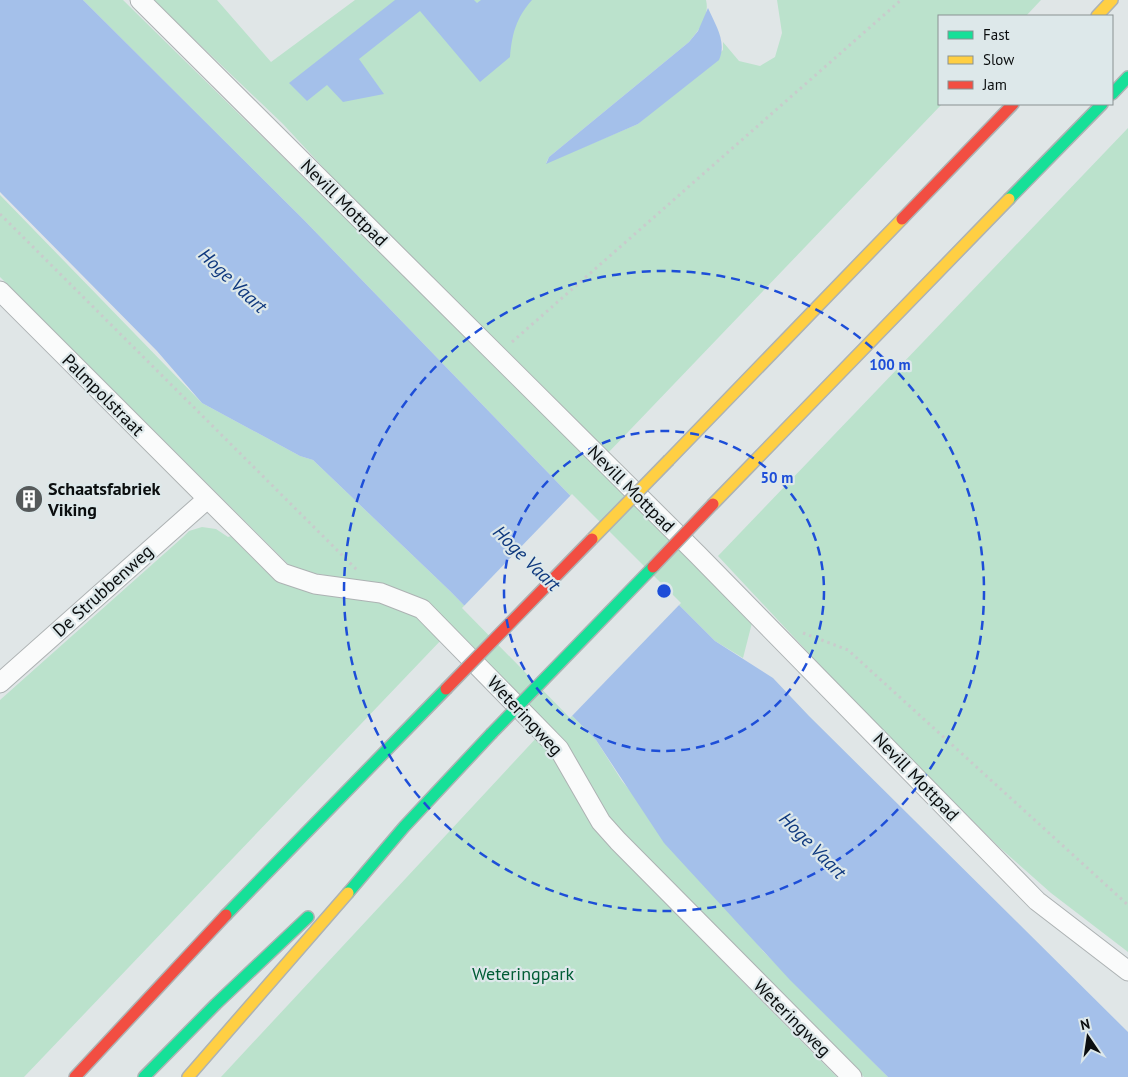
<svg xmlns="http://www.w3.org/2000/svg" width="1128" height="1077" font-family="'PT Sans',sans-serif">
<style>
.green{fill:#bbe2cc}
.water{fill:#a4c0ea}
.pier{fill:#e0e6e7}
.lines{fill:none;stroke-linecap:round;stroke-linejoin:round}
.street-casing{stroke:#adb2b3;stroke-width:21}
.fast-casing{stroke:#adb2b3;stroke-width:14}
.slow-casing{stroke:#adb2b3;stroke-width:14}
.jam-casing{stroke:#adb2b3;stroke-width:14}
.path{stroke:#c9cbcc;stroke-width:3;stroke-dasharray:2.5 4;stroke-linecap:butt}
.street{stroke:#fafbfb;stroke-width:19}
.fast{stroke:#16e098;stroke-width:11}
.slow{stroke:#ffcf43;stroke-width:11}
.jam{stroke:#f24e42;stroke-width:11}
.fast-bridge-casing{stroke:#adb2b3;stroke-width:14;stroke-linecap:butt}
.slow-bridge-casing{stroke:#adb2b3;stroke-width:14;stroke-linecap:butt}
.jam-bridge-casing{stroke:#adb2b3;stroke-width:14;stroke-linecap:butt}
.fast-bridge{stroke:#16e098;stroke-width:11}
.slow-bridge{stroke:#ffcf43;stroke-width:11}
.jam-bridge{stroke:#f24e42;stroke-width:11}
.ring{fill:none;stroke:#1d4ed8;stroke-width:2.5;stroke-dasharray:9 6}
.labels{text-anchor:middle;stroke-width:4.5;stroke-linejoin:round;paint-order:stroke}
.street-label{font-size:18px;fill:#0b0e0f;stroke:#dde8ea}
.poi-label{font-size:18px;font-weight:bold;fill:#0b0e0f;stroke:#dde8ea;text-anchor:start}
.park-label{font-size:18px;fill:#005c35;stroke:#dde8ea}
.water-label{font-size:19px;font-style:italic;fill:#0f397e;stroke:#dde8ea}
.centre{fill:#1d4ed8;stroke:#dde8ea;stroke-width:2.5}
.ring-label{font-size:15px;text-anchor:middle;font-weight:bold;fill:#1d4ed8;stroke:#dde8ea;stroke-width:4.5;stroke-linejoin:round;paint-order:stroke}
</style>
<rect width="100%" height="100%" fill="#e0e6e7"/>
<path class="green" d="M83 0H123L753 619 743 658 715 641 588 514 304 220Z
M153 0H217L271 62 355 0H706C710 16 699 30 689 42L549 157 546 163 638 124 723 50V42L739 61 760 66 775 57 782 33 777 0H1041L1026 16H939V104H942L606 455 394 244 283 124Z
M1128 128V952L1051 893 998 846 846 693 718 556Z
M0 195 202 403 300 456 313 460 450 591 596 740 622 781 763 951 888 1077H864L609 820 418 599 386 585 294 570 0 277Z
M202 527 216 529 228 537 231 536 279 583 343 593 405 608 428 623 443 638 24 1077H0V700L183 537 189 531Z
M539 735 620 851 738 977 837 1077H221Z"/>
<path class="water" d="M0 0H83L304 220 588 514 715 641 773 678 809 716 1128 1032V1077H888L790 980 664 843 596 740 450 591 313 460 300 456 202 403 157 351 0 192Z
M395 0H474L477 3 481 0H532C516 18 512 34 510 57L480 82 420 11 359 59 384 94 343 102 327 85 307 101 289 83Z
M708 8C716 26 727 42 719 60L638 124 546 164 549 157 689 42 698 31Z"/>
<path class="pier" d="M572 494 681 603 570 718 462 608Z"/>
<g class="lines">
<defs>
<path id="street" d="M140 0 698 555 1037 901 1128 971
M0 291 282 573 315 584 381 593 422 609 559 749 601 822 618 841 852 1077
M0 683 206 500"/>
<path id="fast" d="M1112 94 1128 77
M1009 199 1102 104
M348 893 404 827 491 734
M226 915 446 689
M144 1077 216 1004 308 917"/>
<path id="slow" d="M1097 16 1112 0
M669 460 902 219
M713 504 1009 199
M188 1077 348 893"/>
<path id="jam" d="M902 219 1013 104
M75 1077 226 915"/>
</defs>
<use href="#street" class="street-casing"/>
<use href="#fast" class="fast-casing"/>
<use href="#slow" class="slow-casing"/>
<use href="#jam" class="jam-casing"/>
<path class="path" d="M0 214 357 570
M512 342 901 0
M803 633 848 650 1128 905"/>
<use href="#street" class="street"/>
<use href="#fast" class="fast"/>
<use href="#slow" class="slow"/>
<use href="#jam" class="jam"/>
<defs>
<path id="fast-bridge" d="M491 734 653 567"/>
<path id="slow-bridge" d="M592 539 669 460"/>
<path id="jam-bridge" d="M653 567 713 504
M446 689 592 539"/>
</defs>
<use href="#fast-bridge" class="fast-bridge-casing"/>
<use href="#slow-bridge" class="slow-bridge-casing"/>
<use href="#jam-bridge" class="jam-bridge-casing"/>
<use href="#fast-bridge" class="fast-bridge"/>
<use href="#slow-bridge" class="slow-bridge"/>
<use href="#jam-bridge" class="jam-bridge"/>
</g>
<g class="ring">
<circle cx="664" cy="591" r="160"/>
<circle cx="664" cy="591" r="320"/>
</g>
<defs>
<symbol id="building-disc" viewBox="-11 -11 22 22"><circle r="9.5" fill="#565a5b" stroke="#dde8ea"/><path d="M-4-6H4V6H1V3H-1V6H-4ZM-2.5-4.3h1.7v1.8h-1.7ZM.8-4.3h1.7v1.8H.8ZM-2.5-1h1.7V.8h-1.7ZM.8-1h1.7V.8H.8Z" fill="#fff"/></symbol>
</defs>
<g fill-rule="evenodd">
<use href="#building-disc" x="13" y="483" width="32" height="32"/>
</g>
<g class="labels">
<g class="street-label">
<text transform="translate(344 203) rotate(45)" y="6">Nevill Mottpad</text>
<text transform="translate(103 395) rotate(45)" y="6">Palmpolstraat</text>
<text transform="translate(631 489) rotate(45)" y="6">Nevill Mottpad</text>
<text transform="translate(103 591) rotate(-42)" y="6">De Strubbenweg</text>
<text transform="translate(525 716) rotate(47)" y="6">Weteringweg</text>
<text transform="translate(916 777) rotate(46)" y="6">Nevill Mottpad</text>
<text transform="translate(792 1018) rotate(45)" y="6">Weteringweg</text>
</g>
<g class="poi-label">
<text x="48" y="495">Schaatsfabriek<tspan x="48" dy="21">Viking</tspan></text>
</g>
<g class="park-label">
<text x="523" y="980">Weteringpark</text>
</g>
<g class="water-label">
<text transform="translate(233 280) rotate(43)" y="7">Hoge Vaart</text>
<text transform="translate(527 558) rotate(44)" y="7">Hoge Vaart</text>
<text transform="translate(813 845) rotate(45)" y="7">Hoge Vaart</text>
</g>
</g>
<circle cx="664" cy="591" r="8" class="centre"/>
<g class="ring-label">
<text x="890" y="370">100 m</text>
<text x="777" y="483">50 m</text>
</g>
<rect x="938" y="15" width="175" height="90" fill="#dde8ea" stroke="#899192"/>
<rect x="948" y="31" width="25" height="8" fill="#16e098" stroke="#899192"/>
<text x="983" y="40" font-size="15" fill="#0b0e0f">Fast</text>
<rect x="948" y="56" width="25" height="8" fill="#ffcf43" stroke="#899192"/>
<text x="983" y="65" font-size="15" fill="#0b0e0f">Slow</text>
<rect x="948" y="81" width="25" height="8" fill="#f24e42" stroke="#899192"/>
<text x="983" y="90" font-size="15" fill="#0b0e0f">Jam</text>
<g transform="translate(1088 1037) rotate(347)" stroke="#dde8ea" stroke-width="4" paint-order="stroke">
<path d="M0-4L9 19L0 12L-9 19Z" fill="#0b0e0f"/>
<text y="-8" font-size="14" font-weight="bold" text-anchor="middle" fill="#0b0e0f">N</text>
</g>
</svg>
